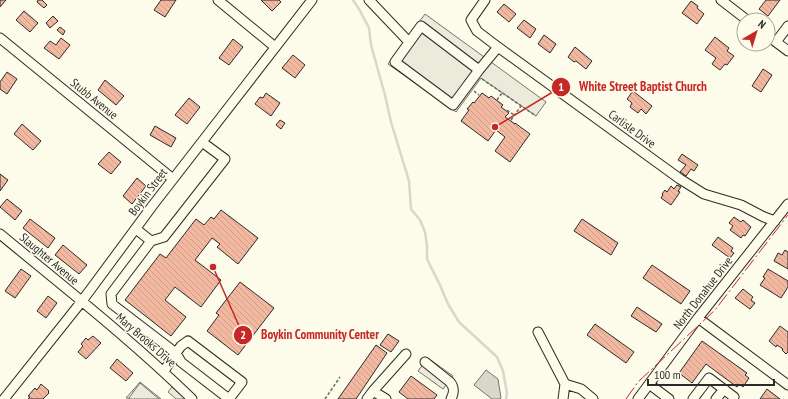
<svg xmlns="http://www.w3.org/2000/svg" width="788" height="399" font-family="'PT Sans Narrow',sans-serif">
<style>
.forest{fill:url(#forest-crowns);stroke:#74746e}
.pitch{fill:#ecebdb;stroke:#74746e}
.parking{fill:#eceadb;stroke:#74746e}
.water{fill:#d8d7c9;stroke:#74746e}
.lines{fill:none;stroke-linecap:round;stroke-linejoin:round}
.stream{stroke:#d8d7c9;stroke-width:2.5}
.building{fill:url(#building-back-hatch);stroke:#2b2b2b}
.minor-casing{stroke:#2b2b2b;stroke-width:11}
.path{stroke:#6a6964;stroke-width:1.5;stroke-dasharray:3 2;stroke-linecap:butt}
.minor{stroke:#fdfbea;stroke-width:9}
.power{stroke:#c62828;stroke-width:1;stroke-dasharray:14 3 2 3;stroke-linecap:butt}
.labels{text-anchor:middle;stroke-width:3;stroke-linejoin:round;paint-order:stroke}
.street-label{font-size:12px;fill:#2b2b2b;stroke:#fdfbea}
.leader{fill:none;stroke:#c62828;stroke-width:1.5}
.callout-dot{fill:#c62828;stroke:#fdfbea;stroke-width:1.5}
.mark-label{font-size:12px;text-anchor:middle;font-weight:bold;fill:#fff}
.callout-label{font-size:13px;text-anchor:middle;font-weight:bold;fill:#c62828;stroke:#fdfbea;stroke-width:3;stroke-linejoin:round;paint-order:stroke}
</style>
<defs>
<pattern id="forest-crowns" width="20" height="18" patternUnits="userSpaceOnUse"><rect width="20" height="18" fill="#ecebdb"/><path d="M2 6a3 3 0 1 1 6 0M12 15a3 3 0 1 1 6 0" fill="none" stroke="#cbcabc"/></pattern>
<pattern id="building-back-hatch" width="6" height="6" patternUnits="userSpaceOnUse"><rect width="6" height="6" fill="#f2b8a0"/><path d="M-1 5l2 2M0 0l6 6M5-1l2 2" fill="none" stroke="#d09e8a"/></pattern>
</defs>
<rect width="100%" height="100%" fill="#fdfbea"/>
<path class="forest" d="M140 382 161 399 126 398Z"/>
<path class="pitch" d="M140 383 159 399H130L129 398Z"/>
<path class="parking" d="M425 14 546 102 536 116 481 78 456 112 388 64Z
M428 358 453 376 443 389 418 371Z
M172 387 186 399H176L168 392Z"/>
<path class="water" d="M486 370 498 379 501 398 500 399H492L474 385Z"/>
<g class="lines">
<path class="stream" d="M353 0 359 9 369 28 371 45 385 95 391 122 409 181 411 209 420 220 425 232 427 246V259L440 285 448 304 459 322 497 357 503 371 507 393 506 399"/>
</g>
<path class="building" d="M0 0H6L0 7Z
M38 0H42L47 5 44 8 37 2Z
M161 0H176L165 17 154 10Z
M261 0H279L281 2 272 11Z
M766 0H780L768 16 759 9Z
M691 1 698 6 697 8 704 14 697 24 682 13Z
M504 4 516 14 509 22 497 12Z
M24 11 38 23 30 32 16 20Z
M53 16 58 21 50 28 46 23Z
M524 20 536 29 530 38 517 28Z
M60 27 65 31 63 35 57 30Z
M544 35 556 44 550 53 538 44Z
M715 37 729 48 727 51 734 56 727 65 725 64 720 70 712 64 716 58 705 50Z
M61 38 70 45 59 59 44 48 50 41 56 45Z
M233 39 243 47 229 65 219 58Z
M575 47 592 61 586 69 576 61 574 62 568 57Z
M293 55 305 65 295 78 282 68Z
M763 69 772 75 761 92 752 86Z
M7 72 17 79 7 94 0 89V82Z
M105 80 124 96 116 105 98 90Z
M633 91 652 106 646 114 641 109 638 113 630 107 632 103 627 99Z
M266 93 280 103 271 116 255 104 260 97 263 98Z
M482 93 489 98 491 96 503 105 501 107 509 113 505 117 515 124V123L530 134 510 162 495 151 505 137 496 130 488 141 461 121 469 110 467 109 473 102 474 103Z
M189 98 200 107 187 124 175 115Z
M280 120 285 123 281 129 276 125Z
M22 124 41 141 33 150 14 134Z
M155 126 176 138 171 147 150 135Z
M109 152 121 162 111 174 98 164Z
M682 154 698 165 694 171 691 169 686 176 680 172 686 165 678 160Z
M0 174 8 180 0 191Z
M137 178 146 186 132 204 123 196Z
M677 185 681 187 678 191 680 192 671 205 661 198 663 195 662 194 665 190 667 192 671 186 674 189Z
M7 199 22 211 15 220 0 207Z
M221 210 258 238 238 264 217 247 220 244 212 238 195 260 221 280 201 307 175 287 165 300 186 317 171 336 125 300 160 254 166 258 196 219 204 225 211 217 214 219Z
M734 217 741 222 743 220 751 227 745 236 743 235 741 238 730 230 733 226 729 223Z
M30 219 55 238 48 248 23 228Z
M582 219 618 243 611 255 574 231Z
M718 237 733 248 731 251 734 253 730 258 712 245Z
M63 245 87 265 79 274 55 255Z
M785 250 788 252V269L774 261 778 253 782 255Z
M652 265 690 291 681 304 643 278Z
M21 269 31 276 15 298 5 291Z
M768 269 788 281V287L781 298 760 285 765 278 763 277Z
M240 282 274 308 238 355 207 331 219 315 216 313Z
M743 289 753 297 751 300 755 303 750 309 735 298Z
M48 296 57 303 46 318 37 311Z
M637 307 662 324 656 332 631 316Z
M595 324 634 352 626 363 587 335Z
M780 326 788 332V352L786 354 782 350 783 349 777 345 776 347 769 341Z
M388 334 399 341 391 352 380 345Z
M93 336 101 343 86 359 78 352 83 346 81 344 86 338 88 340Z
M702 341 747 373 745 375 749 378 743 387 739 384 737 387 706 364 692 383 679 373Z
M376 345 387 353 356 399H338Z
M117 359 133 373 126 381 110 368Z
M411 376 437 395 434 399H408L399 392Z
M41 384 49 391 48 392 49 393 43 399H28L30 397 28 396 35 388 37 390Z
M767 389 780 399H760Z"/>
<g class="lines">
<defs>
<path id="minor" d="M218 0 275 47
M369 0 409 42
M485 0 471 20 477 31 498 47 680 179 704 194 741 205 764 217 775 221
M721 0 747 20
M421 26 479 70 453 105 395 62Z
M768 36 788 51
M0 38 173 179
M776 42 788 26
M479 70 498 47
M136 229 151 241 111 294 112 304 176 353 164 371
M0 234C65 288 132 340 192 399
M151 241 164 237 225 159 202 142
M698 318 788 385
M538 332 565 384 581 389 593 399
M188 341 242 382 229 399 181 362 176 353 181 346Z
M425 362 450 382C455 388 454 393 451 399
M649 384 669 399
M373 391 386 399
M4 399 82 301 153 205 312 0
M367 399 373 391 406 354
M563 399 565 384
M638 399 698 318 788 204
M693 399 709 378 734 397 733 399
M716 399 724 389"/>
</defs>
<use href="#minor" class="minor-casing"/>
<path class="path" d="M482 79 536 116
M474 91 479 95
M497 100 502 93
M507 110 514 115
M511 120 521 106
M325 399 340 377"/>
<use href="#minor" class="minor"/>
<path class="power" d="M626 399 638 382 715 310 788 215"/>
</g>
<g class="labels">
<g class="street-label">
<text transform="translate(94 99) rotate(39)" y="4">Stubb Avenue</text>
<text transform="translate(632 129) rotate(36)" y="4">Carlisle Drive</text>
<text transform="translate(148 192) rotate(-53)" y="4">Boykin Street</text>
<text transform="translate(49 259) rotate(40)" y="4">Slaughter Avenue</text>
<text transform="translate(703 293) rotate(-52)" y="4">North Donahue Drive</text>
<text transform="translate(146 340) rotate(41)" y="4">Mary Brooks Drive</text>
</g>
</g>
<path class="leader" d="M495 127L561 87M213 267L243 335"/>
<g class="callout-dot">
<circle cx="495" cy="127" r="4"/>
<circle cx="213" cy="267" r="4"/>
<circle cx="561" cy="87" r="10"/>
<circle cx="243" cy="335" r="10"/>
</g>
<g class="mark-label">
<text x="561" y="91">1</text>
<text x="243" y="339">2</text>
</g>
<g class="callout-label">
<text x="643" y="91">White Street Baptist Church</text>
<text x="320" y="339">Boykin Community Center</text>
</g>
<g transform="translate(756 32) rotate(38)"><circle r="19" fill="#fdfbea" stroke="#a9a89e"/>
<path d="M0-3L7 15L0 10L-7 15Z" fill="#c62828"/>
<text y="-6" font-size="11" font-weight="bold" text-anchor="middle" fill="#2b2b2b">N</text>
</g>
<path d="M648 379v6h126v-6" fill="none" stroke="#2b2b2b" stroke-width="2"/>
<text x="654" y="379" font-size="12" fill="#2b2b2b" stroke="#fdfbea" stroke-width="3" paint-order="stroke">100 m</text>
</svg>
